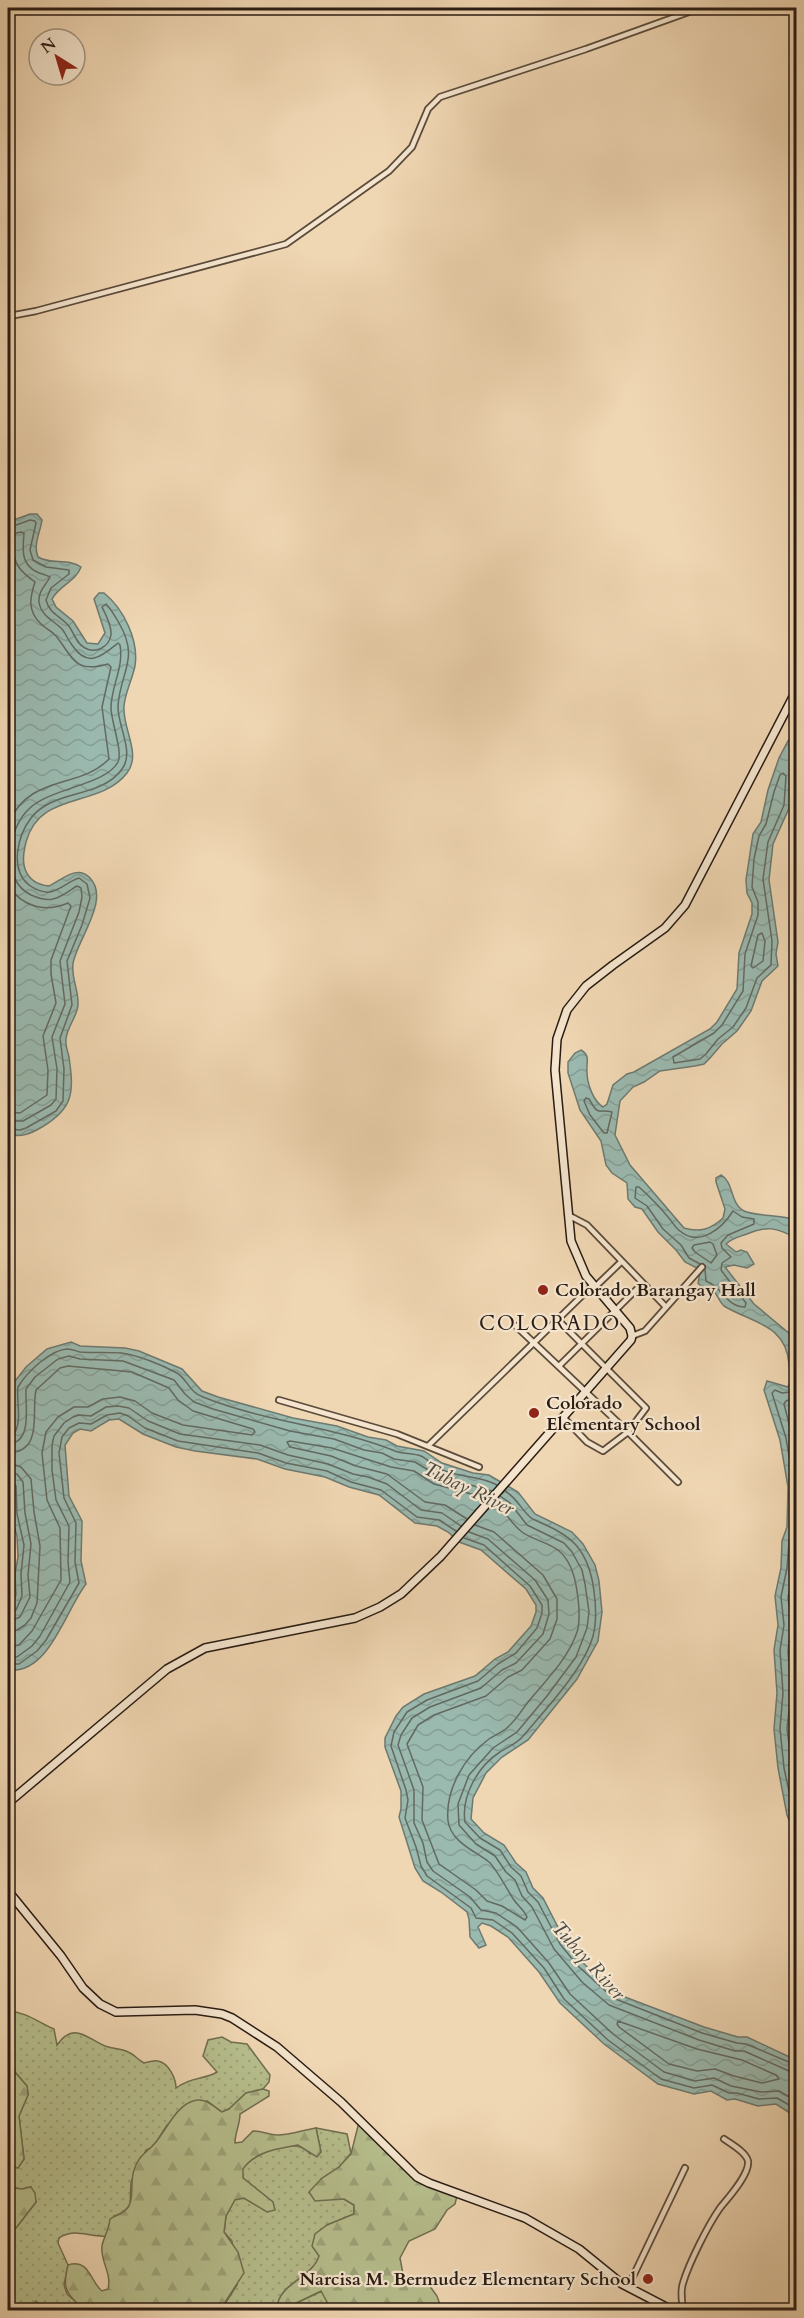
<svg xmlns="http://www.w3.org/2000/svg" width="804" height="2318" font-family="Cardo,serif">
<style>
.grass{fill:url(#grass-dots);stroke:#706e50;stroke-width:1.5}
.forest{fill:url(#forest-firs);stroke:#706e50;stroke-width:1.5}
.water{fill:url(#water-waves);stroke:#6d7a71;stroke-width:1.5}
.lines{fill:none;stroke-linecap:round;stroke-linejoin:round}
.shore{stroke:#626a61;stroke-width:1.5}
.street-casing{stroke:#5b4b3b;stroke-width:8}
.secondary-casing{stroke:#291c13;stroke-width:10}
.street{stroke:#f5e5ce;stroke-width:4.5}
.secondary{stroke:#f5e5ce;stroke-width:7}
.poi-dot{fill:#8f2418;stroke:#f5e5ce;stroke-width:2}
.labels{text-anchor:middle;stroke-width:4.5;stroke-linejoin:round;paint-order:stroke}
.poi-label{font-size:18px;font-weight:bold;fill:#291c13;stroke:#f5e5ce;text-anchor:start}
.water-label{font-size:20px;font-style:italic;fill:#4b4b42;stroke:#f5e5ce}
.quarter-label{font-size:21px;letter-spacing:1.5px;fill:#291c13;stroke:#f5e5ce}
</style>
<defs>
<pattern id="grass-dots" width="8" height="8" patternUnits="userSpaceOnUse" patternTransform="scale(1.5)"><rect width="8" height="8" fill="#b7bf8e"/><path d="M2 2h.1M6 6h.1" fill="none" stroke="#9da47a" stroke-width="1.8" stroke-linecap="round"/></pattern>
<pattern id="forest-firs" width="22" height="20" patternUnits="userSpaceOnUse" patternTransform="scale(1.5)"><rect width="22" height="20" fill="#b7bf8e"/><path d="M5 1l3.5 6h-7zM16 11l3.5 6h-7z" fill="#9da47a"/></pattern>
<pattern id="water-waves" width="16" height="10" patternUnits="userSpaceOnUse" patternTransform="scale(1.5)"><rect width="16" height="10" fill="#9ab9af"/><path d="M0 5q4-4 8 0t8 0" fill="none" stroke="#859e96"/></pattern>
</defs>
<rect width="100%" height="100%" fill="#f0d7b3"/>
<filter id="stains"><feTurbulence type="fractalNoise" baseFrequency=".00333" numOctaves="4"/><feColorMatrix values="0 0 0 0 .2 0 0 0 0 .09 0 0 0 0 .02 0 0 0 .5 -.17"/></filter>
<radialGradient id="worn" r=".72"><stop offset=".6" stop-color="#630" stop-opacity="0"/><stop offset="1" stop-color="#630" stop-opacity=".3"/></radialGradient>
<path class="grass" d="M8 2011C26 2012 38 2022 54 2029L57 2045C74 2021 86 2038 105 2046 113 2049 121 2048 128 2052 134 2054 138 2060 144 2063 148 2062 154 2060 158 2061 169 2063 176 2079 176 2088 192 2076 204 2080 217 2072L203 2056 208 2040 222 2037 231 2042 247 2044 270 2075 269 2082 263 2089 246 2093 229 2109 222 2112 207 2101 167 2125 153 2147 146 2150 131 2182 130 2205 122 2214 114 2216 107 2236C89 2238 76 2227 59 2238L58 2243 68 2265 64 2285 67 2294 76 2302 77 2310H48L36 2301 29 2310H8V2233L16 2228 36 2202 31 2187 22 2189 8 2187V2166L18 2168 24 2159 19 2116 28 2095 27 2086 15 2072 8 2051Z
M316 2128 347 2134 351 2153 339 2167 321 2179 331 2199H344L354 2205V2214L327 2225C324 2237 323 2258 314 2267 301 2280 279 2287 277 2308L290 2306 322 2291 327 2302 325 2310H221L237 2285 232 2241 224 2232 226 2216 235 2199 244 2198 267 2211 253 2186 243 2178 242 2169C253 2154 296 2135 310 2154L321 2152Z"/>
<path class="forest" d="M8 2051 15 2072 27 2086 28 2095 19 2116 24 2159 18 2168 8 2166Z
M263 2089 269 2091V2096L240 2114C240 2125 235 2132 235 2143L242 2142 253 2131C262 2131 269 2135 277 2135 291 2135 303 2130 316 2128L321 2152 317 2157 298 2145C277 2149 255 2151 243 2169V2178L273 2202 275 2210 267 2212 244 2198 235 2200 226 2216 224 2232 238 2252 244 2273 220 2310H77L76 2302C63 2290 64 2282 68 2265 90 2258 90 2282 102 2291L108 2289C112 2273 100 2261 102 2246 103 2239 109 2230 110 2219 117 2214 124 2214 129 2206 134 2197 130 2181 134 2170 139 2154 147 2153 156 2142 167 2129 177 2103 197 2100 207 2099 214 2107 222 2112L229 2109 246 2093Z
M359 2122 401 2166 457 2196 455 2204 447 2210 435 2229 409 2241 400 2258 403 2274 409 2280 429 2285 437 2296 442 2310H325L327 2302 321 2291 290 2306 277 2308C279 2283 312 2278 319 2256L312 2246 315 2234 327 2225 354 2214V2205L344 2199 315 2201 309 2192 321 2179 339 2167 351 2154Z
M8 2187 22 2189 31 2187 35 2193 36 2202 16 2228 8 2233Z"/>
<path class="water" d="M30 514H37L42 520C40 533 33 545 38 557 51 565 69 558 81 567 76 581 59 586 52 599L56 607 73 621 87 643 98 644 105 633 94 599 99 593H104C124 609 139 641 135 666 132 680 125 693 124 706 122 728 142 754 127 773 99 809 40 790 26 842 24 850 22 861 25 869 29 880 38 885 49 886 62 880 77 864 90 878 111 900 76 941 73 964 71 978 79 991 78 1005 77 1017 67 1027 66 1039 65 1045 68 1052 69 1057 74 1092 74 1108 42 1127 30 1134 21 1138 8 1134V522Z
M796 731V757L792 777 790 806 773 844 769 880 778 942 776 954 778 966 762 981 751 1011 737 1031 722 1044 710 1058 704 1064 695 1066 660 1071 644 1082 633 1087 620 1101 615 1135 630 1165 684 1228C700 1233 711 1229 723 1218L725 1209 716 1182V1178L721 1175C734 1182 730 1204 744 1211 754 1216 781 1215 796 1220V1238C777 1228 767 1225 747 1234 739 1237 732 1238 726 1244L736 1252 741 1250 747 1252 754 1264 747 1268 734 1265 725 1267 754 1304 796 1339V1837L787 1815 778 1768 774 1729 777 1693 774 1650 778 1625 775 1596 781 1568 782 1541 787 1527 788 1487 780 1440 764 1390 767 1381 788 1387C792 1379 790 1372 789 1364 786 1324 752 1323 724 1306 718 1301 717 1291 710 1288 707 1287 703 1287 701 1286L698 1283 700 1273 697 1268 685 1262 676 1250 658 1232 642 1209 635 1207 628 1199 627 1183 612 1173 606 1165 601 1141 580 1110 568 1073V1062L575 1053 581 1050C591 1056 586 1062 587 1072 587 1083 593 1101 603 1107L607 1104 613 1085 627 1074 634 1072 710 1029 717 1022 737 989 739 953 752 914V903L747 893 746 880 753 834 761 822 768 790 779 758 788 741Z
M71 1342 80 1346 125 1348 139 1351 182 1369 202 1391 218 1397 293 1418 337 1426 368 1437 386 1440 397 1446 424 1451 442 1463 473 1473 489 1475 518 1492 535 1514 572 1532 583 1544 595 1565 599 1581 602 1612 598 1641 577 1679 528 1740 502 1757 486 1773 473 1798 471 1819 484 1833 504 1845 516 1863 526 1872 533 1888 543 1898 565 1941 582 1962 617 1994 704 2027 738 2037H747L796 2060V2117L776 2104 758 2106 735 2099 727 2100 711 2091 694 2094 658 2084 604 2044 560 2003 539 1972 508 1937 491 1926 482 1923 478 1927 486 1945 479 1948 470 1937 469 1919 467 1912 441 1892 423 1881 415 1868 399 1817 401 1809V1791L385 1747V1738L396 1716 403 1707 424 1694 475 1676 495 1659 508 1652 531 1626 536 1612V1605L526 1589 481 1550 459 1542 448 1532 437 1526 415 1523 379 1495 349 1487 325 1477 285 1469 257 1459 195 1451 176 1447 143 1434 119 1419 109 1420 91 1431 80 1429 73 1433 65 1445 69 1496 82 1521 81 1561 86 1584C65 1611 49 1675 8 1670V1611L16 1595 15 1574 18 1557 17 1536 11 1515V1491L8 1478V1452L13 1407 12 1385 26 1367 47 1349Z"/>
<g class="lines">
<path class="shore" d="M8 528 30 520 35 521 36 523 30 550 33 560 46 567 69 570V574L51 588 46 600C49 613 60 616 68 625 74 632 76 644 85 648 96 654 109 647 111 635 112 626 106 615 102 607L106 604C111 609 115 616 119 623 140 659 120 672 118 706 117 725 135 752 122 769 101 799 53 789 31 818 18 835 9 869 29 885 34 889 43 893 50 892 60 890 69 881 79 878L87 884 90 898 82 925 67 961 72 1005 60 1038 64 1069 63 1101 56 1111 26 1128 20 1130 8 1129
M8 535 21 532 24 533C23 548 20 564 37 572 42 574 46 575 50 577 46 585 38 591 39 602 41 616 53 620 62 629 66 634 68 640 72 645 88 669 102 656 118 643L120 645C124 668 111 686 111 708 111 721 123 752 118 762 106 785 51 788 30 808 7 828 0 880 31 895 38 898 46 901 53 899 62 897 70 890 77 886L81 888 82 897 79 912 60 961 65 1004 52 1037 57 1069 56 1099 51 1105 23 1121H8
M8 544 13 546C13 564 21 572 35 582 30 597 27 611 41 624 46 629 52 631 56 636 73 657 74 674 108 664L111 667 102 707 109 759C79 790 30 773 8 824
M783 773 786 776 784 805 768 842 763 879 772 941 771 965 757 978 746 1008 733 1027 718 1039 706 1054 700 1059 674 1063 673 1057 714 1033 722 1025 743 991 745 954 758 915V902L752 887 754 859 759 836 766 824 774 792 780 775Z
M8 885C22 907 45 913 68 903L71 906 51 960V974L56 1003 43 1036 48 1070 47 1095 20 1113 8 1112
M762 933 765 941 763 961 753 968 751 966 758 935Z
M586 1098 589 1099C600 1118 597 1108 612 1112L607 1133H604L590 1115 584 1101Z
M710 1242 713 1244 717 1255 711 1263 695 1252 692 1248 694 1245Z
M700 1264 689 1258 681 1245 663 1229 647 1206 635 1198 636 1187H639C649 1196 659 1206 668 1217 672 1221 675 1228 680 1231 700 1248 723 1227 733 1211L742 1217 754 1219V1224L728 1235 721 1243 722 1248 731 1257 722 1263 721 1270 746 1303 745 1307C726 1307 722 1286 706 1281L705 1269
M796 1383 790 1392 782 1393 775 1390 772 1393 786 1438 794 1486 793 1528 789 1542 787 1568 781 1597 784 1625 780 1650 783 1693 780 1729 784 1768 796 1824
M796 1397 786 1401 784 1404 796 1451
M8 1437 13 1436C23 1422 16 1402 18 1387 27 1372 50 1350 67 1349 72 1349 76 1351 80 1352 94 1353 108 1352 121 1353 138 1355 162 1365 177 1373 187 1379 190 1393 203 1397 265 1422 333 1426 395 1451 403 1454 413 1453 421 1456 428 1459 433 1466 440 1469 458 1478 480 1475 497 1485
M8 1444C33 1443 25 1406 26 1389L35 1377 58 1359 69 1356 80 1359 123 1361 174 1380 185 1394 194 1402 213 1409 290 1431 334 1439 364 1450 382 1453 394 1459 415 1462 438 1476 492 1491
M8 1453C44 1452 31 1412 36 1390L60 1368 68 1366 132 1372 169 1388 178 1400 193 1411 253 1429 255 1432 252 1435 183 1425 152 1413 135 1401 120 1397 103 1399 88 1407H74L58 1417 46 1432 42 1453 47 1500 60 1528 61 1580 32 1631 19 1645 8 1647
M8 1463 21 1467 31 1479 34 1512 40 1546 37 1603 31 1618 25 1625 17 1630 8 1631
M8 1473 17 1474 23 1482 25 1513 31 1544 28 1575 30 1597 20 1617 8 1622
M8 1480 13 1481 16 1486 17 1514 24 1545 21 1574 22 1596 16 1610 8 1614
M505 1491C518 1499 520 1508 530 1517 534 1521 541 1522 546 1525 557 1530 568 1536 576 1545 587 1558 592 1575 594 1591 596 1606 597 1621 593 1636 584 1669 545 1710 523 1736 517 1744 507 1747 500 1752 478 1766 461 1796 465 1822L480 1838 500 1850 511 1867 521 1876 528 1892 538 1902 560 1944 578 1966 613 1998 702 2033 737 2043 746 2044 796 2065
M500 1496 510 1503 527 1525 564 1543 572 1552 582 1570 585 1584 589 1612 587 1628 576 1657 547 1696 517 1732 493 1748 469 1775 458 1804 459 1825 476 1844 495 1856 506 1872 515 1880 522 1896 532 1907 554 1949 582 1982 609 2005 699 2040 735 2051H744L789 2071 796 2072
M467 1519 445 1505 425 1502 387 1474 356 1466 331 1456 290 1447 287 1442 290 1441 332 1448 391 1467 414 1471 434 1484 486 1498
M475 1525 494 1532 543 1575 557 1599V1619L550 1639 522 1670 508 1677 486 1696 434 1715 418 1725 407 1744 423 1787 422 1820 439 1864 476 1890 487 1901 502 1906 525 1920 527 1917C524 1910 518 1906 514 1900 508 1891 496 1868 489 1862 475 1851 451 1842 448 1821 445 1790 464 1757 489 1739 495 1735 503 1732 508 1727 516 1720 522 1710 528 1702 546 1680 568 1659 577 1632 581 1619 579 1604 577 1591 575 1577 570 1560 559 1551 548 1542 533 1540 522 1532 511 1524 507 1512 494 1503
M469 1532 488 1539 535 1580 548 1600 549 1614 543 1634 516 1663 502 1670 481 1688 430 1707 412 1718 401 1735 398 1745 414 1790V1823L423 1843 427 1862 433 1871 470 1897 481 1910 496 1913 517 1927 549 1963 570 1994 613 2034 664 2072 695 2081 714 2078 731 2086 761 2092 779 2091 796 2101
M464 1538 484 1545 530 1586 542 1605V1613L537 1628 516 1653 498 1664 478 1681 427 1700 407 1712 394 1732 391 1746 406 1790 408 1800 405 1818 416 1847 421 1866 427 1876 471 1908 476 1918 493 1920 512 1933 544 1968 564 1999 608 2040 661 2079 694 2088 712 2085 729 2093H737L759 2099 777 2098 796 2109
M796 1541 795 1569 788 1597 791 1625 788 1651 791 1693 787 1729 796 1794
M8 1656 17 1657 32 1646 40 1636 70 1582 68 1562 69 1526 56 1500 52 1470V1445L54 1436 64 1423 73 1417 79 1415 91 1416 106 1407 118 1406 129 1408 148 1421 180 1434 260 1445 288 1455 328 1464 353 1474 368 1477 387 1484 421 1510 442 1513 461 1526
M8 1664H19L37 1651 46 1640 79 1583 75 1562 76 1523 64 1498 59 1453 62 1437 69 1428 79 1423 91 1424 107 1415 120 1413 128 1416 145 1428 178 1441 258 1453 286 1463 327 1471 351 1482 381 1490 417 1517 439 1520 456 1531
M618 2021 697 2049 742 2060 776 2075 779 2079 762 2083 734 2076 715 2069 697 2071 669 2064 619 2027 617 2024Z"/>
<defs>
<path id="street" d="M8 314 15 315 36 311 286 244 389 171 412 147 428 109 440 97 586 49 700 8
M568 1215 587 1225 666 1307
M595 1287 621 1262
M558 1320 646 1408 628 1432 603 1451 587 1442 564 1418
M516 1326 628 1432 678 1482
M632 1336 645 1331 702 1267
M559 1366 642 1284
M279 1400 397 1434 479 1467
M428 1446 593 1285
M628 2287 685 2168
M683 2310C682 2301 680 2292 683 2283 689 2263 708 2225 720 2208 728 2198 750 2174 748 2161 746 2152 731 2144 724 2139"/>
<path id="secondary" d="M8 1803 167 1669 205 1648 355 1618 380 1607 401 1594 441 1556 631 1340 632 1336 630 1328 586 1276 571 1241 555 1070 557 1039 567 1010 586 986 613 965 665 928 685 905 796 691
M8 1891 61 1956 83 1988 100 2004 116 2012 195 2010 222 2014 232 2018 277 2047 341 2102 417 2177 429 2183 525 2218 579 2249 622 2284 672 2310"/>
</defs>
<use href="#street" class="street-casing"/>
<use href="#secondary" class="secondary-casing"/>
<use href="#street" class="street"/>
<use href="#secondary" class="secondary"/>
</g>
<g class="poi-dot">
<circle cx="543" cy="1290" r="6"/>
<circle cx="534" cy="1413" r="6"/>
<circle cx="648" cy="2279" r="6"/>
</g>
<g class="labels">
<g class="poi-label">
<text x="555" y="1296">Colorado Barangay Hall</text>
<text x="546" y="1409">Colorado<tspan x="546" dy="21">Elementary School</tspan></text>
<text x="636" y="2285" text-anchor="end">Narcisa M. Bermudez Elementary School</text>
</g>
<g class="water-label">
<text transform="translate(469 1488) rotate(26)" y="7">Tubay River</text>
<text transform="translate(589 1960) rotate(48)" y="7">Tubay River</text>
</g>
<g class="quarter-label">
<text x="550" y="1330">COLORADO</text>
</g>
</g>
<rect width="804" height="2318" fill="none" stroke="#f0d7b3" stroke-width="30"/>
<rect x="9" y="9" width="786" height="2300" fill="none" stroke="#291c13" stroke-width="3"/>
<rect x="15" y="15" width="774" height="2288" fill="none" stroke="#291c13" stroke-width="1.5"/>
<g transform="translate(57 57) rotate(323)"><circle r="28" fill="#f5e5ce" stroke="#a39583" stroke-width="1.5"/>
<path d="M0-4.5L10 22L0 15L-10 22Z" fill="#8f2418"/>
<text y="-9" font-size="16" font-weight="bold" text-anchor="middle" fill="#291c13">N</text>
</g>
<rect width="100%" height="100%" filter="url(#stains)"/>
<rect width="100%" height="100%" fill="url(#worn)"/>
</svg>
